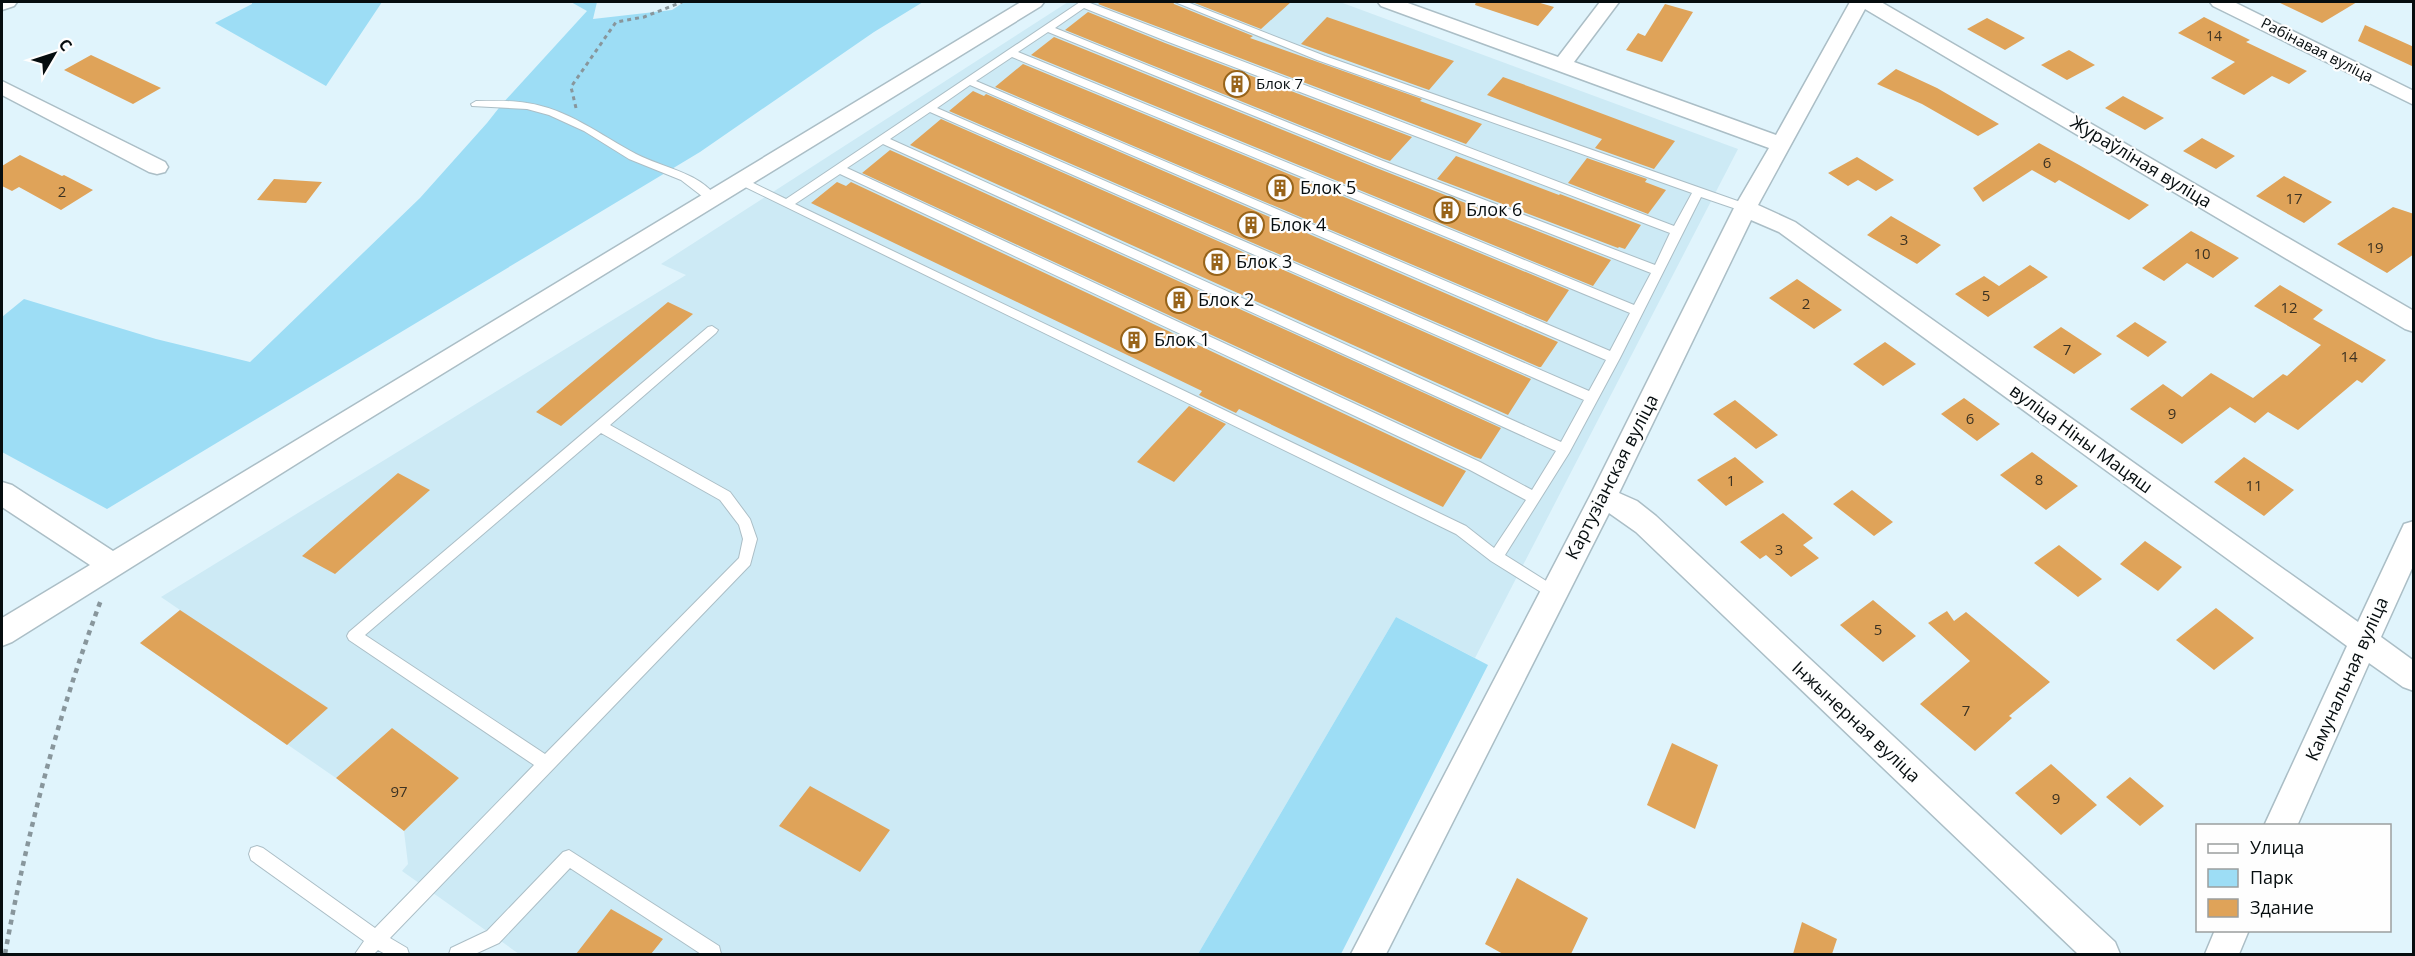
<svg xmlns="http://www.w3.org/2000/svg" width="2415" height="956" font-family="'Open Sans',sans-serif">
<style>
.built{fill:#cdeaf5}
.green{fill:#9dddf5}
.building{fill:#dfa359}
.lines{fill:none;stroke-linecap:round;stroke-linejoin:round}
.service-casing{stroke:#abbec6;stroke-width:2}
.minor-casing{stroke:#abbec6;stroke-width:3}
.path-far1{stroke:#88969c;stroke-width:3;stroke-dasharray:4 4;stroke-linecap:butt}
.path{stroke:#88969c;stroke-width:4.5;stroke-dasharray:5 5;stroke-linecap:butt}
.service{fill:#fff;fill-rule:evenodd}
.minor{fill:#fff;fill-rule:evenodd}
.labels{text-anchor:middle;stroke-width:4.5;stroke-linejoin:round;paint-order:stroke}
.far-number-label{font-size:14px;fill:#3c3222}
.far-street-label{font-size:15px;fill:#060d0f;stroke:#fefefe}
.far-poi-label{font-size:15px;fill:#060d0f;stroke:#fefefe;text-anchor:start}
.number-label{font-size:15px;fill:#3c3222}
.street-label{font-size:18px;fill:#060d0f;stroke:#fefefe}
.poi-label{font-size:18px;fill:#060d0f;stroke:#fefefe;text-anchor:start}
</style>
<rect width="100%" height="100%" fill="#e0f4fc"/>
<path class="built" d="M1068 2H1340L1738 149 1475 658 1396 617 1198 954H519L402 871 408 864 404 831 459 778 392 728 336 778 140 643 180 610 161 597 686 275 661 264Z"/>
<path class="green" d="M252 2H382L326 86 215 23 252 4Z
M571 2H597L593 19 672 10 684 2H923L874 32 700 152 107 509 2 452V317L24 299 156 339 250 362 420 198 487 123 502 104 587 11Z
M1396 617 1488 665 1341 954H1198Z"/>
<path class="building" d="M1101 2H1173L1174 4 1253 36 1250 38 1422 99 1420 101 1482 124 1466 144 1098 4Z
M1192 2H1291L1261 29Z
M1476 2H1537L1554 7 1538 26 1475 5Z
M2278 2H2357L2322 23Z
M1665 4 1693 12 1662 62 1626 50 1638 33 1645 36Z
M1088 12 1165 43 1412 137 1390 161 1384 159 1065 30Z
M1327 17 1454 61 1429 90 1301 44Z
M2204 17 2250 40 2246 42 2307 71 2289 84 2272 76 2244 95 2211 78 2235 62 2178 33Z
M1987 18 2025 38 2005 50 1967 29Z
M2365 25 2414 47V67L2358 41Z
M1054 37 1374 167 1611 260 1593 286 1031 55Z
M2069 50 2095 65 2067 80 2041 65Z
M91 55 161 88 133 104 64 70Z
M1023 64 1569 290 1547 322 995 87Z
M1896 69 1937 88 1999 124 1978 136 1922 104 1877 84Z
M1503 77 1547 93 1675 141 1654 169 1595 148 1602 139 1487 95Z
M973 91 984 96 986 94 1558 342 1541 367H1539L949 111Z
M2123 96 2164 118 2145 130 2105 108Z
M941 119 1531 379 1508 415 910 145Z
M2202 138 2235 156 2216 169 2183 151Z
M2039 143 2079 165 2149 205 2129 220 2059 180 2055 183 2032 170 1983 202 1973 188Z
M890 150 899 154 1501 428 1481 459 1475 457 862 173Z
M20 155 62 176 64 175 93 190 61 210 19 187 12 191 2 186V166Z
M1456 156 1559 195 1560 194 1641 225 1625 249 1619 247 1618 248 1437 179Z
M1857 157 1894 180 1876 191 1858 180 1848 186 1828 173Z
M1587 158 1647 179 1645 182 1666 190 1648 214 1568 183Z
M2284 176 2332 202 2304 223 2256 196Z
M274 179 322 182 306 203 257 200Z
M837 182 846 186 851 182 1466 471 1443 507 1239 409 1236 413 1199 395 1202 391 811 203Z
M2393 207 2414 214V254L2387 273 2337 244Z
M1891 216 1941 245 1917 264 1867 235Z
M2191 231 2239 258 2213 278 2187 263 2164 281 2142 268Z
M2030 265 2048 277 1988 317 1955 294 1984 276 1999 286Z
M1797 279 1842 310 1814 329 1769 298Z
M2280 285 2323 310 2313 319 2386 360 2362 383 2357 380 2298 430 2268 412 2255 423 2230 407 2182 444 2130 409 2163 384 2182 397 2211 373 2253 398 2283 374 2287 376 2321 345 2254 306Z
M668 302 693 314 561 426 536 412Z
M2135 322 2167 342 2148 357 2116 336Z
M2061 327 2102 354 2074 374 2033 347Z
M1885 342 1916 364 1883 386 1853 364Z
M1964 398 2000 424 1977 441 1941 414Z
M1735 400 1778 435 1756 449 1713 414Z
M1189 406 1226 424 1174 482 1137 462Z
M2032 452 2078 486 2046 510 2000 475Z
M1735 457 1764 482 1726 506 1697 480Z
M2244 457 2294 490 2264 516 2214 482Z
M398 473 430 490 335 574 302 556Z
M1852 490 1893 522 1874 536 1833 504Z
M1783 513 1813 538 1803 545 1819 558 1791 577 1766 555 1760 559 1740 542Z
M2145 541 2182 567 2158 591 2120 564Z
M2059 545 2102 579 2078 597 2034 563Z
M1873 600 1916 636 1883 662 1840 625Z
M2216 608 2254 638 2214 670 2176 640Z
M180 610 328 708 287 745 140 643Z
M1947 611 1954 621 1966 612 2050 682 2009 716 2012 718 1975 751 1920 704 1970 661 1928 623Z
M392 728 459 778 404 831 336 778Z
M1672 743 1718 765 1695 829 1647 805Z
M2051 764 2097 805 2061 835 2015 793Z
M2130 777 2164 806 2140 826 2106 797Z
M810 786 890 830 860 872 779 826Z
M1517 878 1588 918 1571 954H1503L1485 944Z
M611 909 663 939 651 954H576Z
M1802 922 1837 939 1832 954H1793Z"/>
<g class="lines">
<defs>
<path id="service" d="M1080 2H1090V3L1674 226 1692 193 1317 60 1175 2H1187L1325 56 1749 205 1751 208 1745 212 1701 197 1620 358 1569 453 1505 555 1559 589 1561 593 1559 597 1554 599 1549 597 1491 561 1456 534 733 181 735 178H743L786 199ZM1084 8 1166 41 1670 233 1655 265 1383 161 1055 28ZM1048 32 1375 165 1651 273 1634 305 1018 52ZM1012 57 1630 313 1610 351 976 81ZM970 85 1606 360 1589 391 937 108ZM930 112 1584 400 1561 442 890 139ZM883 144 1556 451 1532 490 1480 462 847 168ZM840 174 1470 470 1526 500 1494 548 1466 526 795 204Z
M476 101C493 101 511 100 527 103 568 109 600 135 636 154 663 168 696 171 717 197L711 201 707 200 681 180 629 159 584 131 549 115 527 109 472 106 471 104Z
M712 326 718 330 716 333 610 425 730 492 750 519 757 539 750 565 390 938 407 948 409 954H385L378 950 374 954H355L364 941 251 860 249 854 251 848 257 846 263 848 375 928 534 765 349 640 347 636 349 632 708 327ZM601 433 720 500 739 525 743 539 739 558 545 754 365 635Z
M569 850 719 946 721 954H701L570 868 499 943 475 954H449L451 948 487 931 563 852Z"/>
<path id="minor" d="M2 2H17L14 6 2 10Z
M1021 2H1044L1041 6 341 436 12 642 2 646V618L90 565 2 507V482L12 485 113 551Z
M1378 2H1405L1558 57 1600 2H1619L1574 62 1776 135 1850 2H1881L2414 311V332L2405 329 1865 9 1758 205 1795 222 2358 622 2404 524 2414 521V564L2381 637 2414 661V691L2403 687 2369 663 2297 826H2264L2347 646 1779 232 1751 220 1619 493 1637 501 1656 516 2115 942 2120 954H2078L1636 532 1609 513 1386 954H1351L1590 496 1734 208 1769 148 1381 6Z
M2210 2H2234L2414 91V105L2213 6Z
M2 81 165 162 168 167 165 172 157 174 149 172 2 95Z
M2215 930H2249L2239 954H2205Z"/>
</defs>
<use href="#service" class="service-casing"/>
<use href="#minor" class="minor-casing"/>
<path class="path-far1" d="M576 108 571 87 616 22 644 17 682 2"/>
<path class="path" d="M5 954C27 833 58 715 101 600"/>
<use href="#service" class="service"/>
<use href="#minor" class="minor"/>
</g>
<defs>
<symbol id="building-ring" viewBox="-11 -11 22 22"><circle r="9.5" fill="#fefefe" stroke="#98641a" stroke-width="1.5"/><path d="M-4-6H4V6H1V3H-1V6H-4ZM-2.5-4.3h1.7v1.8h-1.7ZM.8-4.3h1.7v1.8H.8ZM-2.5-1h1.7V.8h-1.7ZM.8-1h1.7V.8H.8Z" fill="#98641a"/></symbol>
</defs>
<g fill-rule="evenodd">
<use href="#building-ring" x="1222" y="69" width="30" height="30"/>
<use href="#building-ring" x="1265" y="173" width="30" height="30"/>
<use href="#building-ring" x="1432" y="195" width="30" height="30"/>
<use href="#building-ring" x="1236" y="210" width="30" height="30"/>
<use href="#building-ring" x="1202" y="247" width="30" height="30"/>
<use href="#building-ring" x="1164" y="285" width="30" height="30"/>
<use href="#building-ring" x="1119" y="325" width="30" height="30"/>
</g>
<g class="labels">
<g class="far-number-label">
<text x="2214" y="41">14</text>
</g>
<g class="far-street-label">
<text transform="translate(2317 50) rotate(27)" y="5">Рабінавая вуліца</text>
</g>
<g class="far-poi-label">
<text x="1256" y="89">Блок 7</text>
</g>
<g class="number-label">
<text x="2047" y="168">6</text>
<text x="62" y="197">2</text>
<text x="2294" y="204">17</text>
<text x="1904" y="245">3</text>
<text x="2375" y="253">19</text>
<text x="2202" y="259">10</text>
<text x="1986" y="301">5</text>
<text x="1806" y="309">2</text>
<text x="2289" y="313">12</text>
<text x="2067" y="355">7</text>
<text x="2349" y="362">14</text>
<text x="2172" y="419">9</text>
<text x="1970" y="424">6</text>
<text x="2039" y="485">8</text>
<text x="1731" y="486">1</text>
<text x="2254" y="491">11</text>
<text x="1779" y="555">3</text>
<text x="1878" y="635">5</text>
<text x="1966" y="716">7</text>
<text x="399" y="797">97</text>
<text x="2056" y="804">9</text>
</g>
<g class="street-label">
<text transform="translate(2141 162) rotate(31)" y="6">Жураўліная вуліца</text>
<text transform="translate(2081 439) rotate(36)" y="6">вуліца Ніны Мацяш</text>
<text transform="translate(1612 477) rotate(-63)" y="6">Картузіанская вуліца</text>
<text transform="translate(2347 679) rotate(-66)" y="6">Камунальная вуліца</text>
<text transform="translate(1856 722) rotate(43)" y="6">Інжынерная вуліца</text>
</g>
<g class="poi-label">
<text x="1300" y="194">Блок 5</text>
<text x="1466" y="216">Блок 6</text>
<text x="1270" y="231">Блок 4</text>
<text x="1236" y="268">Блок 3</text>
<text x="1198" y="306">Блок 2</text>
<text x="1154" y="346">Блок 1</text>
</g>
</g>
<rect width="2415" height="956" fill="none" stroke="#060d0f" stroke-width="6"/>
<rect x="2196" y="824" width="195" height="108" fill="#fefefe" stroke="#9b9e9e" stroke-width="1.5"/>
<rect x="2208" y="844" width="30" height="9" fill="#ffffff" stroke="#9b9e9e" stroke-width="1.5"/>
<text x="2250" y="854" font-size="18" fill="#060d0f">Улица</text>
<rect x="2208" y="869" width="30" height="18" fill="#9dddf5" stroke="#9b9e9e" stroke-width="1.5"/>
<text x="2250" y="884" font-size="18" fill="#060d0f">Парк</text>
<rect x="2208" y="899" width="30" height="18" fill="#dfa359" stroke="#9b9e9e" stroke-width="1.5"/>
<text x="2250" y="914" font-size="18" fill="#060d0f">Здание</text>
<g transform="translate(54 54) rotate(51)" stroke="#fefefe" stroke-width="4.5" paint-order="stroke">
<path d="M0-4.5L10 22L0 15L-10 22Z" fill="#060d0f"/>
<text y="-9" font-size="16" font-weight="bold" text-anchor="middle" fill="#060d0f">С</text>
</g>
</svg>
